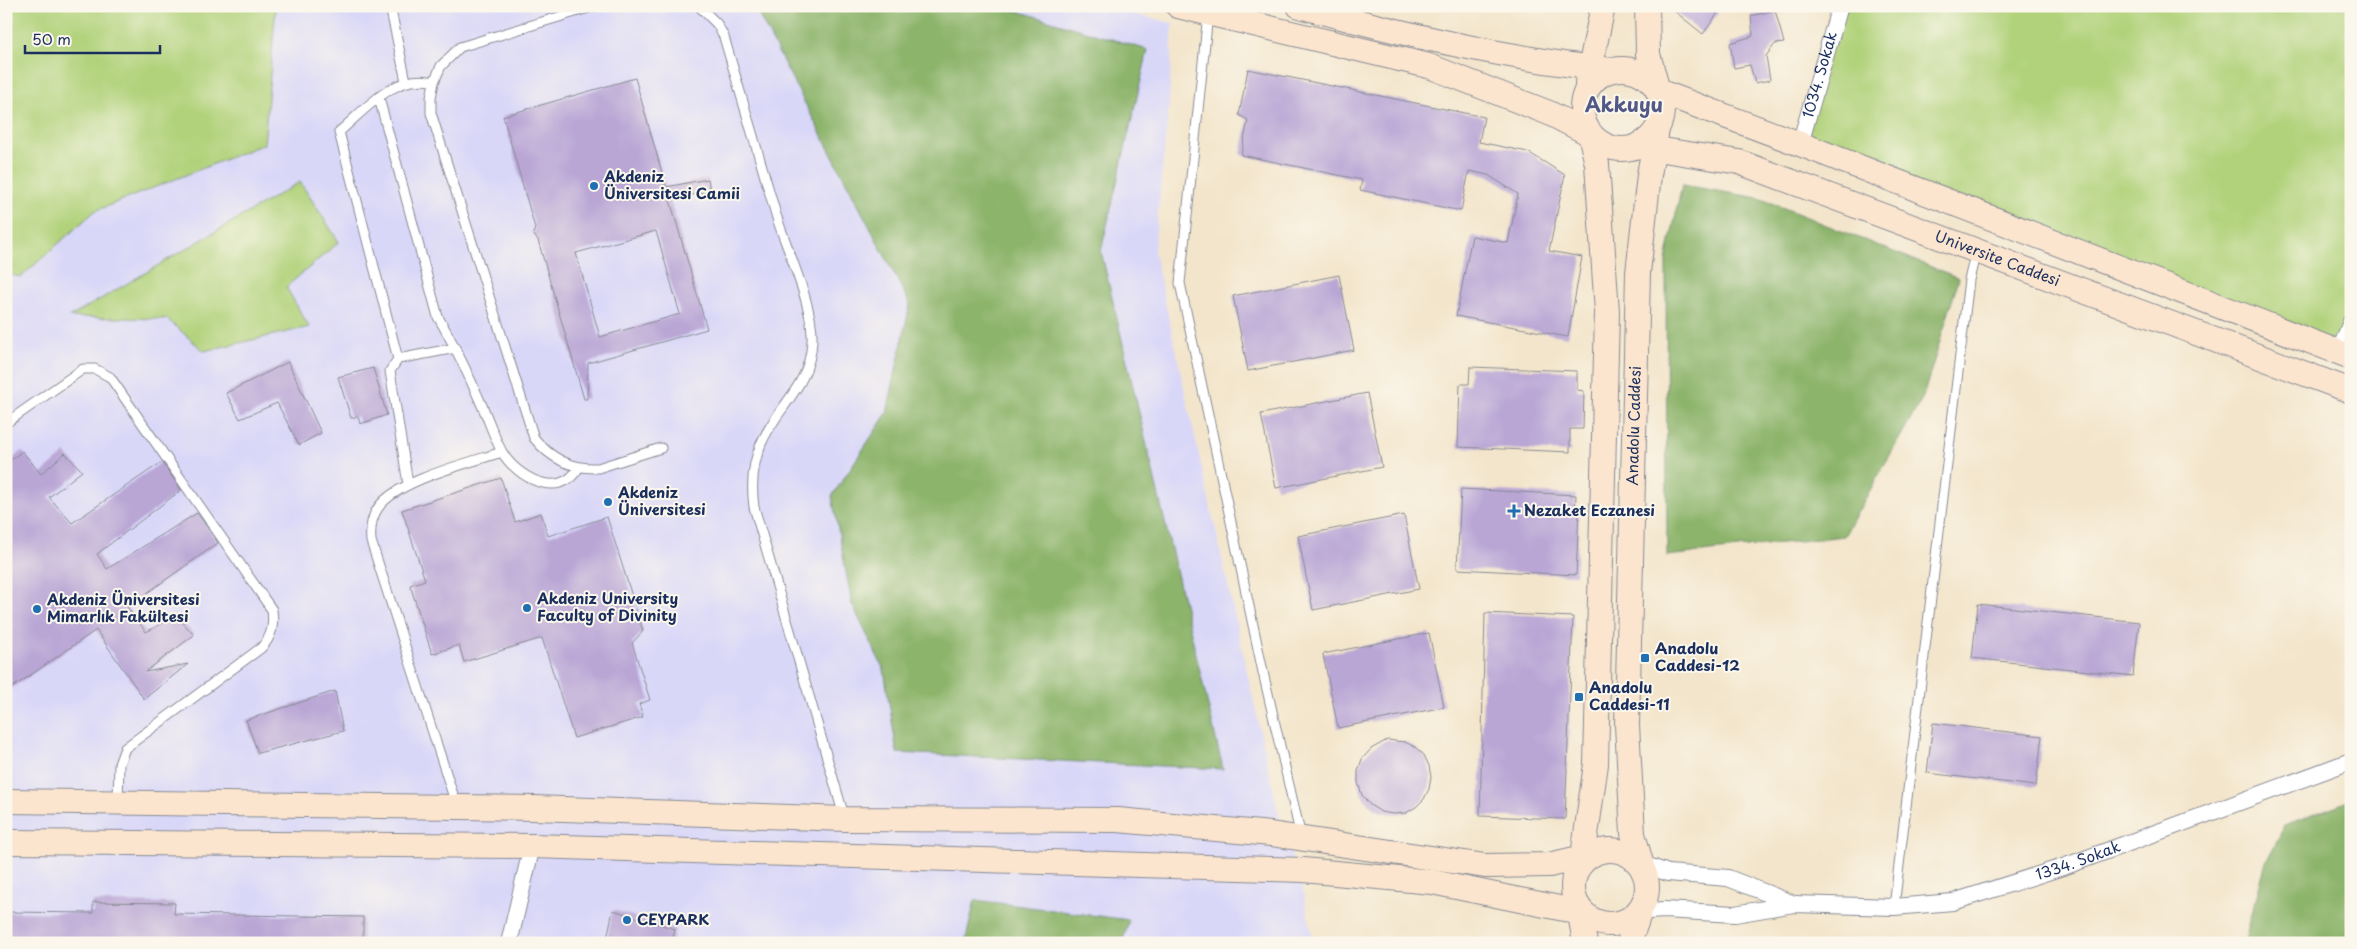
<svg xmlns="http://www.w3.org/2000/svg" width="2357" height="949" font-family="'Playpen Sans',sans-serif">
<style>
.built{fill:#d9d7f8}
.green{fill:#b1d27a;stroke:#66806c}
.forest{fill:#8cb46a;stroke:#547264}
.building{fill:#b9a6d5;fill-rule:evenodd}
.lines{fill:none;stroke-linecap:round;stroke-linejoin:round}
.lane-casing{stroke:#878a94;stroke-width:11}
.street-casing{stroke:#878a94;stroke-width:18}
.secondary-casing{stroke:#878a94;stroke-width:26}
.lane{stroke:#fff;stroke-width:9}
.street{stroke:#fff;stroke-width:16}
.secondary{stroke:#fbe5cf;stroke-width:24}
.poi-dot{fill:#1f6fb2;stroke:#fbf7ec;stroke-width:2}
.labels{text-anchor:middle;stroke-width:4;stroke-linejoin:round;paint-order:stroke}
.street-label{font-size:15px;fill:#1b2f5e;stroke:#fbf7ec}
.poi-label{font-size:15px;font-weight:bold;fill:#1b2f5e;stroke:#fbf7ec;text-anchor:start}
.district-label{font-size:20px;font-weight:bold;fill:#525988;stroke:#fbf7ec}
</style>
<rect width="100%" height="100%" fill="#fbf7ec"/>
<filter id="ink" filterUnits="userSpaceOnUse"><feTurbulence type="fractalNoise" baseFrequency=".02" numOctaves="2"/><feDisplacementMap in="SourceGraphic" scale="10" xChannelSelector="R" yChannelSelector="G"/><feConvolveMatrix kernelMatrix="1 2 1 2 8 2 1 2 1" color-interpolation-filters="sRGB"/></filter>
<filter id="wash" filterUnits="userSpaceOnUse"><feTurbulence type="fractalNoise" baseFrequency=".0096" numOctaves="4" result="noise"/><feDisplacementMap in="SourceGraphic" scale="20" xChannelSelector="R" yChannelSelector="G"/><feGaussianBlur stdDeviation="1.12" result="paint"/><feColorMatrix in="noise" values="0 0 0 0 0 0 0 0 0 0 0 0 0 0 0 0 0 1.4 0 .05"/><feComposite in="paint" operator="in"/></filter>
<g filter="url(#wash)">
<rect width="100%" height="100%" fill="#f3e5cb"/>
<path class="built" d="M6 6H1097L1173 23 1169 102 1154 252 1280 820 1302 887 1314 943H6Z"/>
<path class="green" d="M6 6H276L264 144 95 211 21 277 6 274Z
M1840 6H2351V322L2339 353 1800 144Z
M300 182 339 242 286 287 309 327 204 351 167 319 70 317Z"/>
<path class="forest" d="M754 6H1001L1148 50 1101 251 1223 769 897 753 884 670 852 604 832 496 887 413 910 304Z
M1682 185 1759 198 1959 278 1923 397 1844 536 1667 556 1666 260Z
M2351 800V943H2244L2266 862 2285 825Z
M975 900 1129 920 1122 943H965Z"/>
<g id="blocks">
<path class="building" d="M1668 6H1712L1718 13 1703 34Z
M1775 10 1784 43 1775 44 1766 56 1770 80 1755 83 1750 65 1734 68 1730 43 1753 36 1751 16Z
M1248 69 1484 117 1479 142 1528 152 1565 175 1549 251 1582 257 1568 337 1456 316 1472 236 1508 243 1518 194 1488 175 1469 171 1461 211 1360 190 1362 180 1241 155 1248 120 1239 115Z
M635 78 666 187 708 179 710 191 670 200 707 329 588 363 587 399H584L538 240 533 234 535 228 503 116ZM656 231 680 314 600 337 576 253Z
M1339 275 1354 350 1248 371 1233 296Z
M288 362 321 433 299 445 277 403 240 419 226 393Z
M1470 367 1577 371V390L1584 391 1583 429H1570V452L1458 447 1460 384H1469Z
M373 368 387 415 360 424 358 416 351 418 338 377Z
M1367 393 1382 467 1276 488 1261 414Z
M22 451 41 474 65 453 82 471 49 497 72 523 162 462 181 490 97 554 107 569 197 513 218 543 127 607 146 632 177 616 194 635 145 672 188 664 144 699 96 630 6 692V464Z
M501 478 515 522 541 513 548 536 607 517 643 631 632 643 650 700 639 704 643 717 574 738 542 638 464 662 459 645 432 654 410 585 425 580 402 510Z
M1461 489 1576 495 1575 511H1579L1576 575 1457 569Z
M1404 515 1419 589 1313 610 1298 536Z
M1978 604 2139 622 2133 676 1972 658Z
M1485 613 1573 617 1565 819 1480 816Z
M1429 633 1444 707 1338 728 1323 654Z
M335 691 343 731 258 753 246 720Z
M1933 723 2042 736 2036 786 1927 773Z
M1387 740 1405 742 1415 747 1424 755 1429 766 1431 777 1429 789 1424 799 1416 807 1406 813 1393 814 1381 812 1370 805 1362 795 1358 783V771L1362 759 1371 749Z
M93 902 175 903 174 914 363 917V943H6V912L93 913Z
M613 910 675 929 672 943H606Z"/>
</g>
</g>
<g filter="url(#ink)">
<use href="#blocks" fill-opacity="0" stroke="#878a94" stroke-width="1"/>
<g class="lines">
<defs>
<path id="lane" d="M390 6 406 81
M595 6 460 47 441 66 434 82 431 98V113L534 438C551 459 571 469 598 468L661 448
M699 6 717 24 724 37C742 97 759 158 777 218 788 252 814 308 812 341 810 387 777 406 761 444 752 465 751 485 754 507L844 816
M1208 14 1180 283 1263 672 1301 837
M434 82C395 72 366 109 339 132L398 359 456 348
M379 98 438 317C456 347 470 378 484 410 490 424 495 439 502 452 517 478 560 501 579 467
M398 359 390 371 408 484
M6 423 83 369H95L110 377 272 610C274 625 272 637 261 648L125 748 119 764 118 802
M457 807 371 541C370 530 371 518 378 508 397 480 469 463 502 452
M1894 907 1969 280 1976 251"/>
<g id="street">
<path id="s1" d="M1800 144 1840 6"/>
<path d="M2339 353 2351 322"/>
<path d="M1637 862 1668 873 1728 878 1794 904"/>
<path id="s2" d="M1633 917 1649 911 1664 910 1735 914 1794 904 1894 907 1953 902 2066 866 2351 761"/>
<path d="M509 943 532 846"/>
</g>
<g id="secondary">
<path d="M1178 6 1429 66 1549 113 1590 134 1597 164 1607 312 1596 764 1582 863"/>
<path d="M1299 6C1403 34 1507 59 1613 70"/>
<path d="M1647 6 1648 54 1658 91 1800 144 2351 357"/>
<circle cx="1622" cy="109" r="40"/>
<path d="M1587 83 1603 6"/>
<path id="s3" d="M1638 146 1739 162 2351 391"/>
<path d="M6 801 534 808 845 819 1118 820 1271 834 1485 866 1549 865 1592 855"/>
<path d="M6 842 532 846 1303 870 1432 882 1569 910 1587 916"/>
<circle cx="1610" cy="887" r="37"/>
<path id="s4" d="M1644 873 1633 834 1627 725 1638 273 1649 175 1657 129"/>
<path d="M1579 908 1585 943"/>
<path d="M1629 943 1641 908"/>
</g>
</defs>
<use href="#lane" class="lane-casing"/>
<use href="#street" class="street-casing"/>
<use href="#secondary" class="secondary-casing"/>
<use href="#lane" class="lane"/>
<use href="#street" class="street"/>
<use href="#secondary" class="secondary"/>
</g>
</g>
<g class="poi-dot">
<circle cx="594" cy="186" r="5"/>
<circle cx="608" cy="502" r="5"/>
<path d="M1511.5 503.5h5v5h5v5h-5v5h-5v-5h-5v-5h5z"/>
<circle cx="527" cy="608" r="5"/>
<circle cx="37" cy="609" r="5"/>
<rect x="1640" y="653" width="10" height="10" rx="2.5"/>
<rect x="1574" y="692" width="10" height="10" rx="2.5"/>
<circle cx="627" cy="920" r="5"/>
</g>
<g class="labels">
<g class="street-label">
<text dy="5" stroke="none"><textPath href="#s1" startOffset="72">1034. Sokak</textPath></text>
<text dy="5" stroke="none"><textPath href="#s3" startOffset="378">Universite Caddesi</textPath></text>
<text dy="5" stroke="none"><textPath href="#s4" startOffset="449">Anadolu Caddesi</textPath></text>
<text dy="5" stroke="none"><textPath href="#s2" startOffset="454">1334. Sokak</textPath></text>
</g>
<g class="poi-label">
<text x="604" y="182">Akdeniz<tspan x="604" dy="17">Üniversitesi Camii</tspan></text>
<text x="618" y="498">Akdeniz<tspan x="618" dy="17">Üniversitesi</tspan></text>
<text x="1524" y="516">Nezaket Eczanesi</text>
<text x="537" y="604">Akdeniz University<tspan x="537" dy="17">Faculty of Divinity</tspan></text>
<text x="47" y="605">Akdeniz Üniversitesi<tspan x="47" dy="17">Mimarlık Fakültesi</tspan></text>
<text x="1655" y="654">Anadolu<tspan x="1655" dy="17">Caddesi-12</tspan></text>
<text x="1589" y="693">Anadolu<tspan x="1589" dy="17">Caddesi-11</tspan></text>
<text x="637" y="925">CEYPARK</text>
</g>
<g class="district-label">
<text x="1624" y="112">Akkuyu</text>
</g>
</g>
<rect width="2357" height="949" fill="none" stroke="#fbf7ec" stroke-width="25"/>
<path d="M25 45v8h135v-8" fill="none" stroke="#1b2f5e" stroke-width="2.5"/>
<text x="32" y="45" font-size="15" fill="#1b2f5e" stroke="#fbf7ec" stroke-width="4" paint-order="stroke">50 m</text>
</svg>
